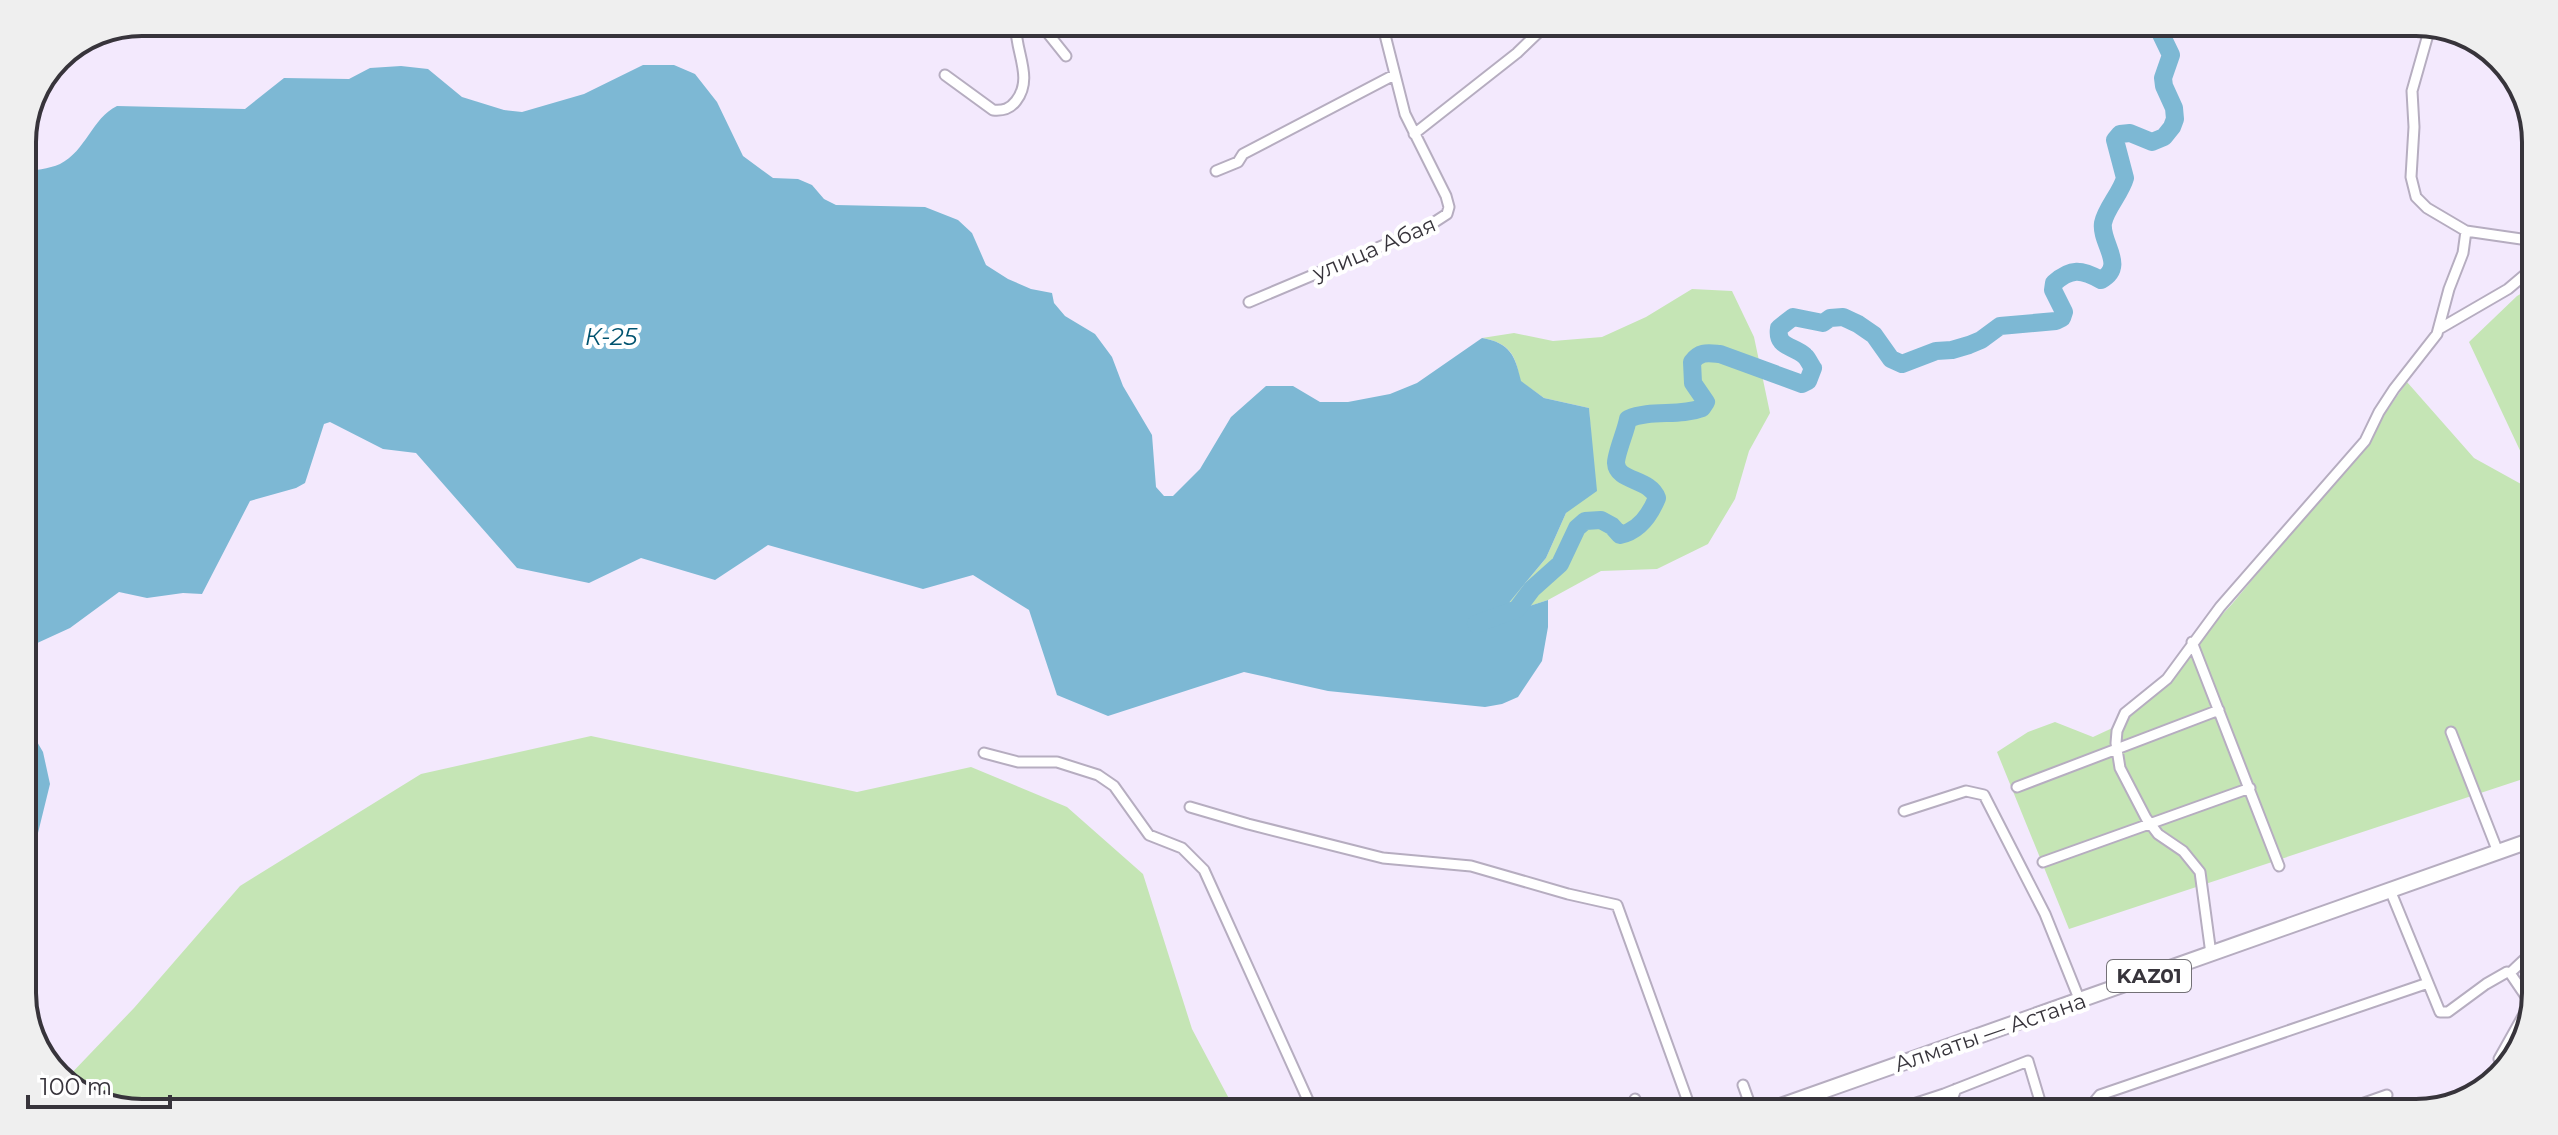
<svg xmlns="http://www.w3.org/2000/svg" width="2558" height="1135" font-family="Montserrat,sans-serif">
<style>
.green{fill:#c5e5b5}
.water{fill:#7db8d4}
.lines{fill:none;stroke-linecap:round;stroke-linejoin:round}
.river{stroke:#7db8d4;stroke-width:18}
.minor-casing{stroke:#b6adc0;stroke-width:13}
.highway-casing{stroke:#b6adc0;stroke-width:18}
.minor{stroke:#fff;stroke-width:9}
.highway{stroke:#fff;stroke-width:14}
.labels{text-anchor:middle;stroke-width:8;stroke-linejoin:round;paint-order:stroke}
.shield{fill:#fff;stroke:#737176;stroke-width:2}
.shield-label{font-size:20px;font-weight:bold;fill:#37343b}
.street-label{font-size:22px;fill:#37343b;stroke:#fff}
.water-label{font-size:24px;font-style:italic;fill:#00536f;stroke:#fff}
.rim{fill:none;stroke:#37343b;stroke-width:4}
</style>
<rect width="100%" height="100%" fill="#f3e9fd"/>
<path class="green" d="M2534 286 2532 476 2469 342 2517 296Z
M1692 289 1732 291 1754 337 1770 413 1749 451 1735 499 1708 544 1657 569 1601 571 1548 600 1497 617 1546 558 1566 513 1592 451 1589 408 1544 398 1520 381C1516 355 1510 343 1482 338L1514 333 1553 341 1602 337 1646 317Z
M2407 382 2474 458 2521 484 2532 495 2529 777 2069 929 1997 752 2028 732 2055 722 2093 737 2121 724 2232 604 2352 460Z
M591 736 857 792 971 767 1067 807 1143 874 1192 1029 1234 1108 96 1104 65 1080 134 1008 240 886 421 774Z"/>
<path class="water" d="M643 65H674L695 74 717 102 743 156 773 178 798 179 812 185 824 199 836 205 925 207 958 220 972 233 986 265 1008 279 1031 289 1052 293 1054 303 1065 316 1095 334 1112 357 1123 386 1152 435 1156 487 1164 496H1173L1200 469 1231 417 1266 386H1293L1320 402H1348L1390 394 1417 383 1482 338C1510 343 1515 355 1521 381L1544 398 1589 408 1597 491 1566 513 1546 558 1498 616 1548 600V627L1542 661 1518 697 1502 704 1485 707 1328 691 1244 672 1108 716 1057 695 1029 610 973 575 923 589 768 545 715 580 641 558 589 583 517 568 416 453 383 449 330 422 324 424 305 483 296 488 250 501 202 594 183 593 147 598 119 592 70 628 22 650V172C34 170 49 169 60 164 86 151 92 118 117 106L245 109 284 78 349 79 370 68 401 66 428 69 462 97 504 110 522 112 584 94Z
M22 716 43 752 50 784 37 837 32 846 22 854Z"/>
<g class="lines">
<path class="river" d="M1476 624 1517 609 1532 589 1560 564 1577 528 1585 521 1601 520 1612 526 1620 535C1639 531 1650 515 1657 498 1650 478 1617 482 1616 463 1616 453 1626 431 1628 419 1651 409 1679 417 1702 408L1706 402 1693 383 1692 362C1700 351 1708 353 1720 354L1802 384 1808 381 1813 368C1812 367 1806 356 1805 356 1793 345 1776 348 1779 328L1793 317 1823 323 1830 318 1843 317 1858 324 1874 335 1891 359 1902 364 1936 351 1952 350 1969 345 1981 340 2000 326 2056 321 2062 318 2064 312 2053 290 2054 283C2071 268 2081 269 2101 280 2127 266 2100 243 2103 223 2106 208 2121 193 2125 178L2115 140 2120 134 2130 133 2152 142 2164 137 2172 127 2175 119 2174 108 2164 86 2163 78 2171 55 2159 30"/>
<defs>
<path id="minor" d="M1042 26 1066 56
M2429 31 2412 91 2414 127 2411 177 2416 197 2427 208 2466 231 2535 241
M945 75 993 110C1003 111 1010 109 1016 101 1034 78 1015 52 1016 26
M1414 134 1517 53 1543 28
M1216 171 1238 162 1243 154 1394 75
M1249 302 1427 227 1447 214 1449 207 1446 196 1405 114 1383 27
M2439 329 2508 289 2534 267
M2192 642 2279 866
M2451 732 2498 852
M984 753 1018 762H1057L1098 775 1114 786 1149 835 1182 848 1204 870 1312 1109
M2017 787 2219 710
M1190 807 1248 824 1383 858 1471 866 1568 894 1617 905 1691 1110
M1904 811 1966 791 1984 795 2045 914 2080 1001
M2043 862 2250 788
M2390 890 2440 1012H2448L2486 984 2507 972 2510 973 2527 998
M2211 954 2200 872 2183 851 2158 834 2146 818 2120 768 2116 743 2117 731 2125 713 2167 679 2220 607 2365 441 2379 412 2394 389 2437 334 2449 289 2463 253 2466 231
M2510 973 2528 956
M2499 1059 2527 1009
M1743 1085 1752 1110
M1956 1089 1953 1097 1957 1111
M1635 1099 1639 1110
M1892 1111 1944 1094 2028 1061 2043 1111
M2096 1112 2095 1101 2100 1095 2428 983
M2336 1113 2387 1095"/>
<path id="highway" d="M1769 1110 2529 841"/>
</defs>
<use href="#minor" class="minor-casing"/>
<use href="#highway" class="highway-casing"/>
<use href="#minor" class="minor"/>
<use href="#highway" class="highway"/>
</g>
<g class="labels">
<rect class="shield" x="2107" y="960" width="84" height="32" rx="6"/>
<g class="shield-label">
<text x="2149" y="983">KАZ01</text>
</g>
<g class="street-label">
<text transform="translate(1374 248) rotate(-23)" y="8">улица Абая</text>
<text transform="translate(1990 1032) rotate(-19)" y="8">Алматы — Астана</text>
</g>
<g class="water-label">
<text x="611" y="345">К-25</text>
</g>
</g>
<path d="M0 0H2558V1135H0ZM142 36H2416A106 106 0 0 1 2522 142V993A106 106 0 0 1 2416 1099H142A106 106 0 0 1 36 993V142A106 106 0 0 1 142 36Z" fill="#efefef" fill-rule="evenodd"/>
<path class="rim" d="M142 36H2416A106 106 0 0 1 2522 142V993A106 106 0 0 1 2416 1099H142A106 106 0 0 1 36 993V142A106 106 0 0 1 142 36Z"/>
<path d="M28 1095v12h142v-12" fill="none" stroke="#37343b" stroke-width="4"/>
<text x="40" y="1095" font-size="24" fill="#37343b" stroke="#ffffff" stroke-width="6" paint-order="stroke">100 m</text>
</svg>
